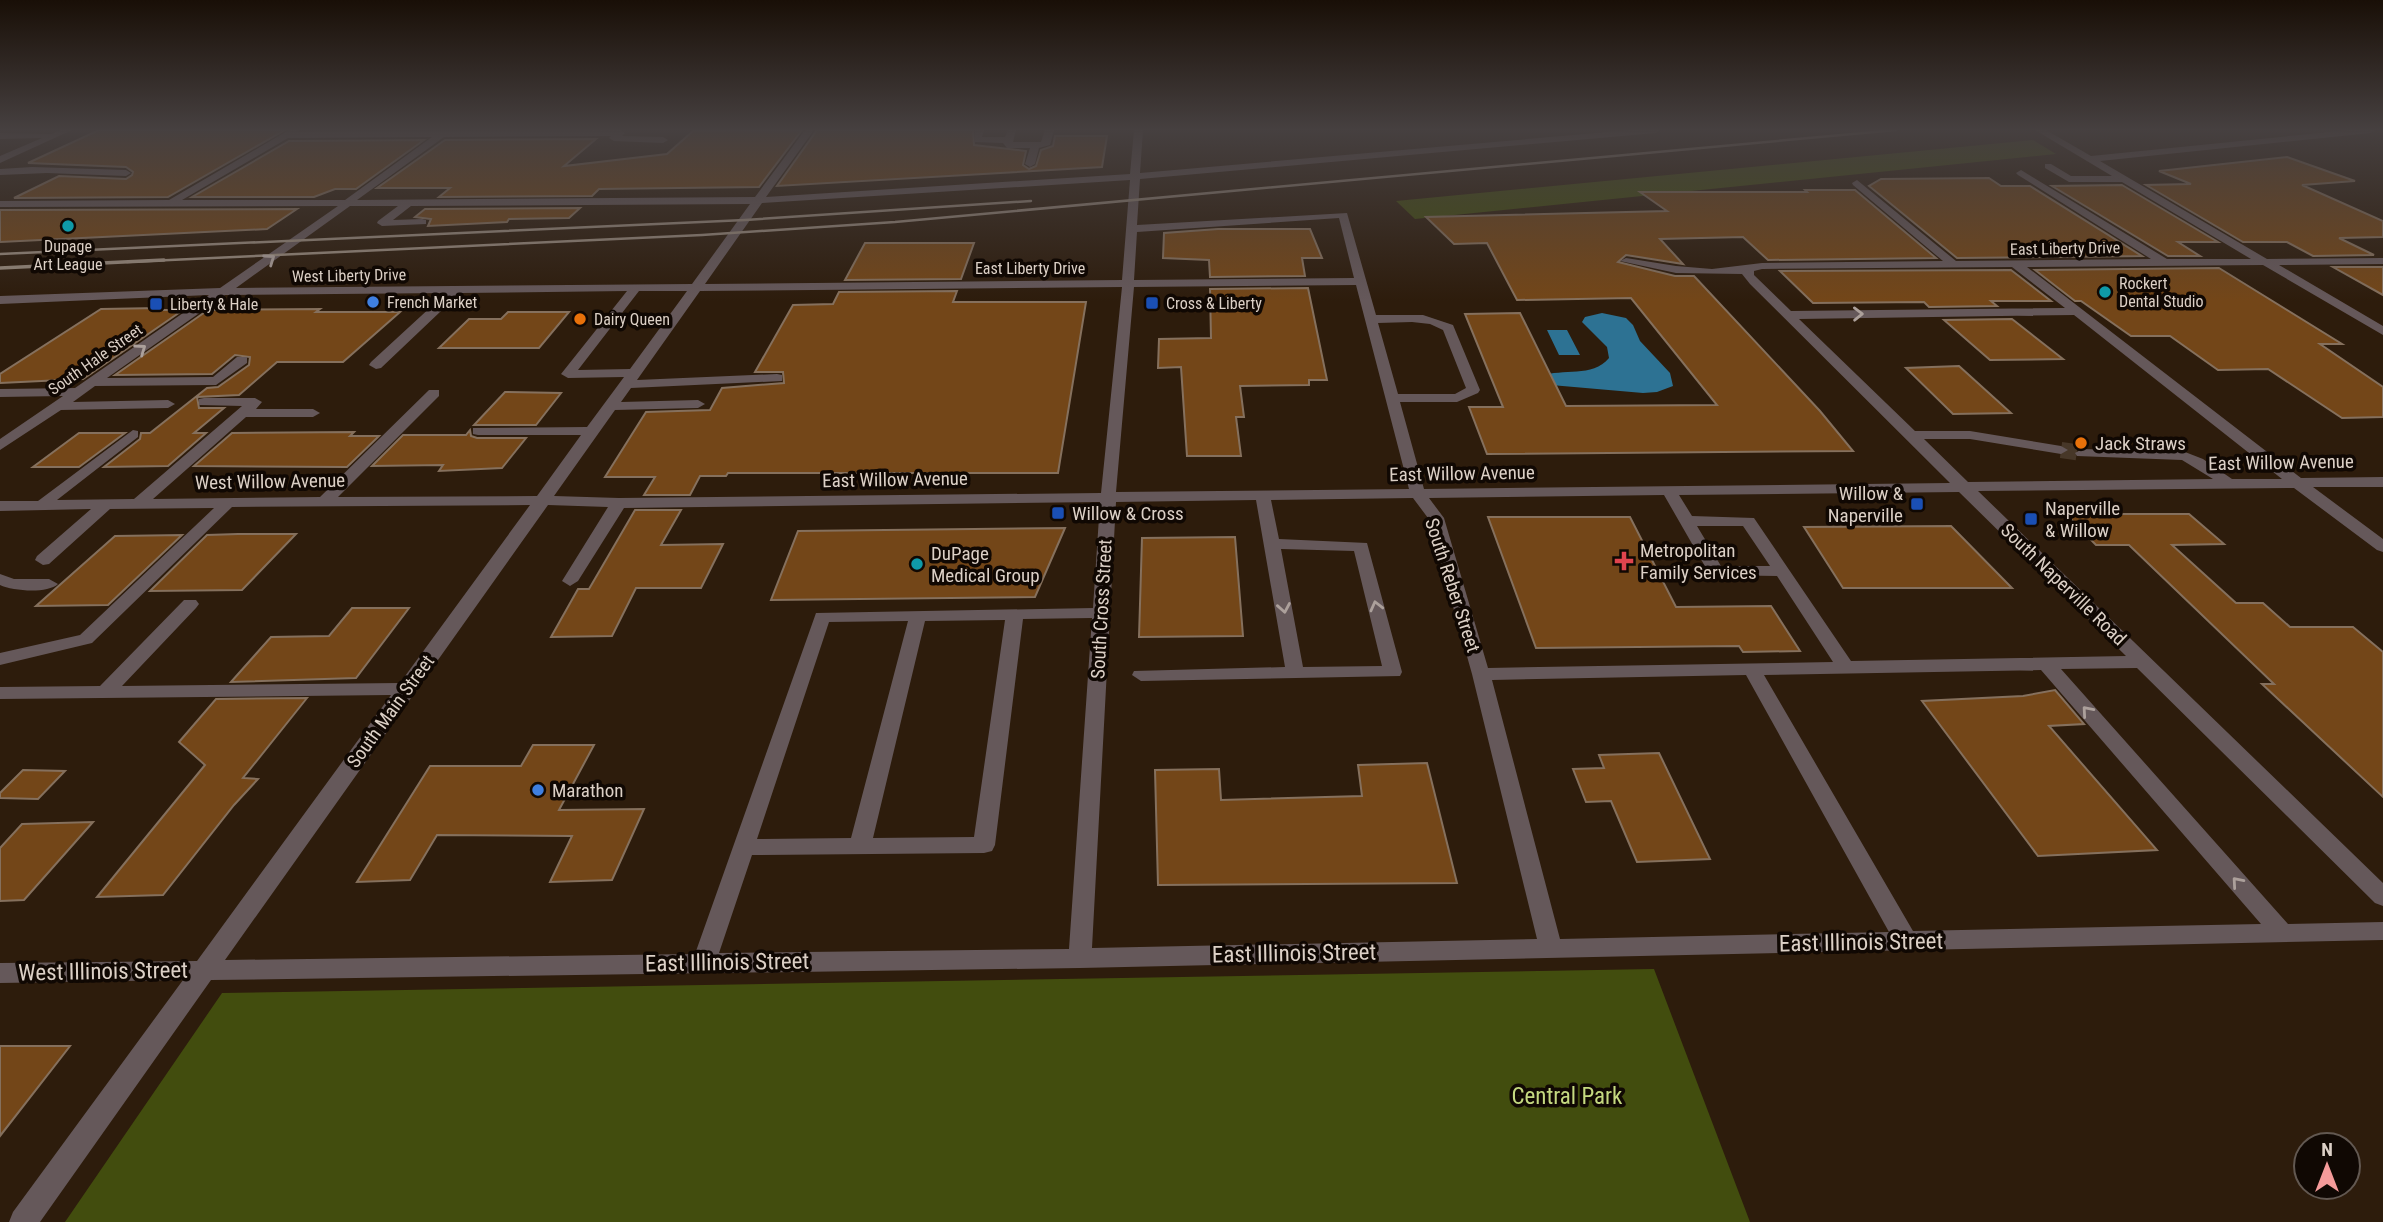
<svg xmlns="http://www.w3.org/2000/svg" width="2383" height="1222" font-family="'Roboto Condensed',sans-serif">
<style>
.green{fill:#424d0e}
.water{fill:#2d7293}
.building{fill:#734618;stroke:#85705d;stroke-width:2}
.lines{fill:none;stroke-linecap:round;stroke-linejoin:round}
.minor-tunnel{stroke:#473728;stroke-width:16;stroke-dasharray:16 8;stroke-linecap:butt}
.minor{fill:#65585a;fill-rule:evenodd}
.rail-far1{stroke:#97897c;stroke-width:2.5}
.rail{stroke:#97897c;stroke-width:3.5}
.oneway{stroke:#aca09b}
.culture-dot{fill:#0f9aa8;stroke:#100803;stroke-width:2.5}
.shop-dot{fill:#3f7fe0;stroke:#100803;stroke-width:2.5}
.transit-dot{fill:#1a4fb4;stroke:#100803;stroke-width:2.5}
.food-dot{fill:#e8710a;stroke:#100803;stroke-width:2.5}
.health-dot{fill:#e0444e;stroke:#100803;stroke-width:2.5}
.labels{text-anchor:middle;stroke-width:7;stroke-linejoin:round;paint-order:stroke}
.far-poi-label{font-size:16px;fill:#dcd0c6;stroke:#100803;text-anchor:start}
.far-street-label{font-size:16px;fill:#dcd0c6;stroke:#100803}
.poi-label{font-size:19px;fill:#dcd0c6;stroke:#100803;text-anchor:start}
.street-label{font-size:19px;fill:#dcd0c6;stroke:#100803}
.near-street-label{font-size:23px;fill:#dcd0c6;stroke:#100803}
.near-park-label{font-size:23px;fill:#c5d980;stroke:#100803}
</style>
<rect width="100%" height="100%" fill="#2d1c0c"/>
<path class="green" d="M2033 140 2056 154 1415 219 1396 201Z
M1654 969 1750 1222H65L222 993Z"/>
<path class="water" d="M1602 313 1626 318 1633 325 1640 341 1670 373 1673 386 1657 392 1643 393 1551 385 1541 376C1563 368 1592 378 1609 358L1607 347 1582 322 1585 317Z
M1547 330H1567L1580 355H1559Z"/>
<path class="building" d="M99 130H285L168 197 14 198 59 176 126 179 132 175 133 172 126 167 28 163Z
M802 130 759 187 599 189 592 196 439 197 450 188H377L445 140 596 139 564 166 667 154 693 131Z
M817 130H973L974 145 1026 151 1023 165 1029 169 1036 166 1041 150 1053 146 1055 136H1107L1102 167 777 186Z
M424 140 356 189H335L314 197H192L289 141Z
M2287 157 2355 181 2302 185 2383 221V237L2339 238 2374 255 2313 256 2287 242H2243L2146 185 2191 184 2159 171Z
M1989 178 2001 186H2030L2142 256 1957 258 1869 186 1881 179Z
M2122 185 2218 242H2178L2200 256H2168L2052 186Z
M1805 190H1855L1936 258 1768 260 1743 237 1660 239 1683 264 1626 255 1618 262 1675 276H1694L1820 411 1853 451 1487 454 1469 407H1503L1465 314 1520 313 1566 406 1717 405 1631 298 1517 300 1487 243 1454 244 1426 217 1667 211 1640 192H1807Z
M580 208 569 218 509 219 507 222 428 226 431 219 415 217 425 209Z
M297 209 267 229 0 242V210Z
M1218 229H1310L1322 258H1302L1305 276 1210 277 1209 260 1163 258 1164 233Z
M865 243H974L961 279 845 280Z
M2333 267H2383V295Z
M2219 268 2342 344H2320L2383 387V417L2342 418 2268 369 2218 370 2170 336H2131L2081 301H2075L2035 270Z
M2011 270 2051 301H1991L1997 306 1929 307 1924 302 1813 303 1780 271Z
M1308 288 1327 380H1309V385L1240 386 1244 417H1236L1241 456H1187L1181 367 1158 368 1159 339 1211 338 1210 289Z
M957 291 953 302H1086L1058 473H728L726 476H700L690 495H644L655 477H605L646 412 710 410 722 388 784 383 783 372H755L793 305 833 304 839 292Z
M159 308 155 310H183L83 379 0 383V374L101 309Z
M320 309 316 312H400L343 362H277L239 395 197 397 199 408H224L194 433H206L168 466 104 467 140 439 141 433H150L207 388 218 387 249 365 250 357 235 355 212 374 115 375 208 310Z
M508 312H569L539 348H439L469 319H501Z
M2012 319 2063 359 1990 360 1944 320Z
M1959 366 2011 413 1953 414 1906 368Z
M505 392 561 393 536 425H474Z
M470 430 471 436 477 438H526L502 468 439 471 443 465 372 466 403 435H466Z
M354 432 350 436H379L347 467 194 466 232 433Z
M79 433H125L79 467H33Z
M635 510H681L661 545 723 544 701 588H636L612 636 551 637 578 589H589Z
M2066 514H2189L2224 544 2172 545 2236 603H2263L2290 627H2353L2383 652V797L2262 684H2274L2129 545H2096Z
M1488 517H1630L1676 607 1771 606 1800 651 1743 652 1739 646 1536 648Z
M1951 526 2012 588H1843L1804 527Z
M1065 528 1035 597 771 600 798 531Z
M238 534H296L242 590 150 591 207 535Z
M182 535 108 605 36 606 115 536Z
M1235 537 1243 636 1139 637 1142 538Z
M352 608H409L356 678 231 682 271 637 329 636Z
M2055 690 2084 724 2049 726 2157 850 2038 856 1922 701 2023 696Z
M307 698 243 778 258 779 234 805 163 895 97 897 205 765 179 742 216 699Z
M533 745H594L559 810 644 809 612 880 550 882 572 836 437 835 410 880 357 882 430 766H521Z
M1659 753 1710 859 1637 862 1611 801 1586 802 1573 769 1604 768 1599 755Z
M1427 763 1457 883 1158 885 1155 770 1219 769 1221 800 1362 796 1358 765Z
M23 770 65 771 38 799 0 798V793Z
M93 822 24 900 0 901V848L22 824Z
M0 1046H70L0 1136Z"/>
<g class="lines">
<path class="minor-tunnel" d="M2061 450 2082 453"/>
<path class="minor" d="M61 130H72L0 163V156L42 138 0 139V133L51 134Z
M289 130H299L298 132 620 130 625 133 622 136 663 137 668 140 663 143 614 141 609 138 611 136 444 137 357 200 755 197 805 130H814L766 197 1130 174 1134 130H1143L1140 173 1630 130H1660L1656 133 1140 179 1137 225 1347 213 1376 315H1423L1453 325 1480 390 1478 393 1457 402H1400L1424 489 1950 483 1750 284 1742 274 1676 273 1620 261 1626 258 1676 266 1712 269 1762 263 1943 261 1853 185 1852 183 1857 180 1956 261 2151 259 2018 175 2016 173 2021 170 2167 259H2251L2122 182H2069L2045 168V164H2051L2071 176H2112L2035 130H2046L2091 156 2349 130H2375L2371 133 2100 161 2267 259 2383 258V264L2279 265 2383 326V335L2263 265 2027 267 2301 478 2383 477V487H2313L2383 539V552L2377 550 2294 488 1978 491 2383 883V906L2375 903 2137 668 2061 669 2288 924 2383 922V940L1080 968 211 980 40 1222H9L13 1212 183 980 0 983V963L197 961 391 695 0 699V687L100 686 184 600H196L199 604 196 608 122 686 400 683 530 505 232 507 92 643 0 665V653L80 635 214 508 110 509 49 564 43 565 35 560 37 556 91 509 0 511V501H38L133 430 138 431V437L57 500 134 499 242 406 199 405V399L204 398H255L262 402 256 409H313L320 413 313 417H246L153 499 320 497 429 390H439V396L338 497 537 496 581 435H478L473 434V428L587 427 624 377 568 378 561 374 627 291 460 293 381 368 376 369 369 365 371 362 446 293 225 295 107 378 213 377 237 357H247V363L216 385 95 386 73 402 168 400 175 404 168 408 61 410 0 450V439L63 396 0 397V389L75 388 209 295 0 304V296L220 288 338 206 0 207V201L169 200ZM432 137 345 200H182L288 138ZM1130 180 1122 280 705 284 762 203ZM750 204 692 284 236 288 350 206H398L378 221 377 223 382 226 426 224V220L422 219 393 220 411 206ZM1339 218 1354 278 1134 280 1137 232ZM2012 267 2065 308 1791 311 1754 275V271L1762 269ZM1356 285 1409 489 1116 492 1134 287ZM1122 287 1101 493 619 498 554 496 615 410 698 408 705 404 698 400 621 402 631 388 782 381V375L777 374 637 380 700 291ZM639 291H687L630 369 578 370ZM2074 315 2282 479H2232L2203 459 2185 452 2082 449 2075 453 2077 456 2182 460 2213 479 1968 482 1924 439H1970L2061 454 2068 450 2061 446 1970 431H1915L1799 319ZM1412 322 1430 324 1443 330 1466 388 1455 394H1398L1378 323ZM1959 492 2126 656 1851 661 1754 518 1692 516 1679 495ZM1664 495 1710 575 1777 576 1833 662 1488 668 1444 518 1429 498ZM1413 498 1428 518 1472 674 1537 939 1092 948 1116 502 1256 500 1285 667 1134 671 1132 675 1141 681 1400 676 1402 672 1367 543 1279 539 1271 500ZM1100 502 1093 608 816 613 695 954 225 960 548 505 608 507 562 581 570 586 578 581 624 508ZM1697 526H1743L1770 566H1721ZM1281 549 1354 551 1382 666 1303 667ZM1092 618 1069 949 719 953 752 855 984 853 992 851 995 845 1023 619ZM1005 620 974 837 873 838 925 621ZM908 621 851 838 757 839 829 622ZM2041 670 2261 924 1913 931 1764 675ZM1746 675 1889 932 1560 939 1492 680Z
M975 130H984L982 137H1005L1008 130H1016L1013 142H1041L1045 130H1054L1050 145 1039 148 1035 164 1030 167 1025 164 1030 148H1007L1003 143 974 142Z
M32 167 126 170 131 173 126 176 47 173 0 175V169Z
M0 574 14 579H49L58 584C47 594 13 591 0 585Z"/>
<path class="rail-far1" d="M0 254 745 220 1031 201
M127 262 702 235 895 222 1896 130"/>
<path class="rail" d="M0 268 164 260"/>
</g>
<defs><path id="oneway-chevron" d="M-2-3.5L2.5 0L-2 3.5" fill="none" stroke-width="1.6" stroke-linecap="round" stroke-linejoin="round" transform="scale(1.75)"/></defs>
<g class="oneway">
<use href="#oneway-chevron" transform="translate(270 259) rotate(-35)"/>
<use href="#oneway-chevron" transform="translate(1858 314) rotate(-1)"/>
<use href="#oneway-chevron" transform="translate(141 349) rotate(-35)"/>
<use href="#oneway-chevron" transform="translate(1376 606) rotate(-104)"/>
<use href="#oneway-chevron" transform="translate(1284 608) rotate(80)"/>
<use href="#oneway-chevron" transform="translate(2087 711) rotate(-131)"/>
<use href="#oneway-chevron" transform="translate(2237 882) rotate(-131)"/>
</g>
<linearGradient id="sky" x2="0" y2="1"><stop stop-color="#190f07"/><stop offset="0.43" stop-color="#464040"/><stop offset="1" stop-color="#464040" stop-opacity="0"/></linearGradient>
<rect width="2383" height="301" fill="url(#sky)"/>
<g class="culture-dot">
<circle cx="68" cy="226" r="7"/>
<circle cx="2105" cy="292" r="7"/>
<circle cx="917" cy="564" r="7"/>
</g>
<g class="shop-dot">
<circle cx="373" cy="302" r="7"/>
<circle cx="538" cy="790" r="7"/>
</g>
<g class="transit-dot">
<rect x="1145" y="296" width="14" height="14" rx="3.5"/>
<rect x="149" y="297" width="14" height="14" rx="3.5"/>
<rect x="1910" y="497" width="14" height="14" rx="3.5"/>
<rect x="1051" y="506" width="14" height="14" rx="3.5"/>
<rect x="2024" y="512" width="14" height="14" rx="3.5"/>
</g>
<g class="food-dot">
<circle cx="580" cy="319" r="7"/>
<circle cx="2081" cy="443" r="7"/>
</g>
<path class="health-dot" d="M1620.5 550.5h7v7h7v7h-7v7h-7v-7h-7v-7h7z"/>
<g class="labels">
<g class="far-poi-label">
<text x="68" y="252" text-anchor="middle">Dupage<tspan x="68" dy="18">Art League</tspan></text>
<text x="2119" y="289">Rockert<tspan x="2119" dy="18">Dental Studio</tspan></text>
<text x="387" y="308">French Market</text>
<text x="1166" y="309">Cross &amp; Liberty</text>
<text x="170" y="310">Liberty &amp; Hale</text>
<text x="594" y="325">Dairy Queen</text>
</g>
<g class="far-street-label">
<text transform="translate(2065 248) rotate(-1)" y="6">East Liberty Drive</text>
<text x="1030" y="274">East Liberty Drive</text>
<text transform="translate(349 275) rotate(-1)" y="6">West Liberty Drive</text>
<text transform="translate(95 359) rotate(-35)" y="6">South Hale Street</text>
</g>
<g class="poi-label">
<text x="2095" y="450">Jack Straws</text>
<text x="1903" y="500" text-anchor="end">Willow &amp;<tspan x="1903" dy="22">Naperville</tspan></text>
<text x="2045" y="515">Naperville<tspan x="2045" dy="22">&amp; Willow</tspan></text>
<text x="1072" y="520">Willow &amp; Cross</text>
<text x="1640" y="557">Metropolitan<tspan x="1640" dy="22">Family Services</tspan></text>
<text x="931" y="560">DuPage<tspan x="931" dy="22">Medical Group</tspan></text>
<text x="552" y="797">Marathon</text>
</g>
<g class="street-label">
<text transform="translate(2281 462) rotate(-1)" y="7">East Willow Avenue</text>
<text transform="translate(1462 473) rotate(-1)" y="7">East Willow Avenue</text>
<text transform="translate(895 479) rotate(-1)" y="7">East Willow Avenue</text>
<text transform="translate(270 481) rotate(-1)" y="7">West Willow Avenue</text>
<text transform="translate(2064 584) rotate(44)" y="7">South Naperville Road</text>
<text transform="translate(1453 585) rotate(72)" y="7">South Reber Street</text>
<text transform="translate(1101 609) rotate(-87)" y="7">South Cross Street</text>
<text transform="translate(390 711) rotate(-54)" y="7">South Main Street</text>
</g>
<g class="near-street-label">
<text transform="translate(1861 942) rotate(-1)" y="8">East Illinois Street</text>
<text transform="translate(1294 953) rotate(-1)" y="8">East Illinois Street</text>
<text transform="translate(727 962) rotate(-1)" y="8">East Illinois Street</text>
<text transform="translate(103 971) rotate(-1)" y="8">West Illinois Street</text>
</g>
<g class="near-park-label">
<text x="1567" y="1104">Central Park</text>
</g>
</g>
<g transform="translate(2327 1166)"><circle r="33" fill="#100803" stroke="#625851" stroke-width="2"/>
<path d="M0-5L12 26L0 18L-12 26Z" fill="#f59b9a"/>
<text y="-10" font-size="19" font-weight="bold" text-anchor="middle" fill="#dcd0c6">N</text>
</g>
</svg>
